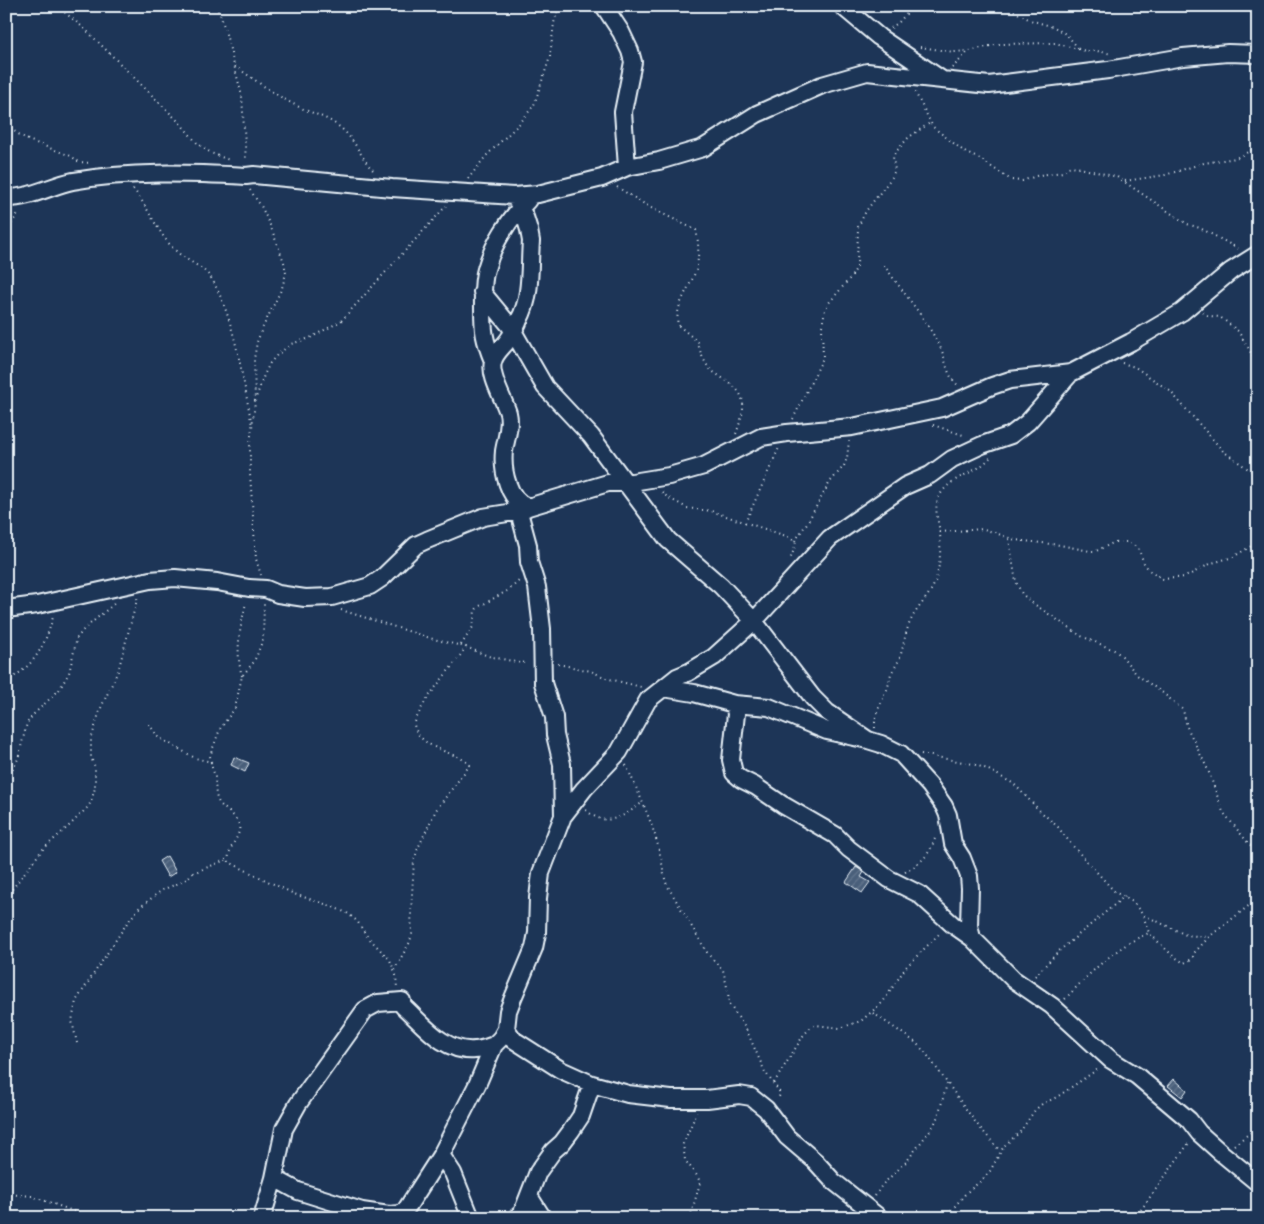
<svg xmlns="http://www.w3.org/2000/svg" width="1264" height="1224" font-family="'Balsamiq Sans',sans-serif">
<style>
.building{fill:url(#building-hatch);stroke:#e8f1f8}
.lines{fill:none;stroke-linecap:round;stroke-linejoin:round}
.minor-casing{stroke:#e8f1f8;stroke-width:20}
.path{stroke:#e8f1f8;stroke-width:2;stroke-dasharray:1 4;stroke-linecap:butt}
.minor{stroke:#1d3557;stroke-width:16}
</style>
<defs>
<pattern id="building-hatch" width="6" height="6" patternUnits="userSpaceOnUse" patternTransform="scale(1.25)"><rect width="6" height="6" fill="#495e7a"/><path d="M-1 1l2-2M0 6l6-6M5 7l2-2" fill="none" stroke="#63768e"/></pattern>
</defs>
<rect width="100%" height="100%" fill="#1d3557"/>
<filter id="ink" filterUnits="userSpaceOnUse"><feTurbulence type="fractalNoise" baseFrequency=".02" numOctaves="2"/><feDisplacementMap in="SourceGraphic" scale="10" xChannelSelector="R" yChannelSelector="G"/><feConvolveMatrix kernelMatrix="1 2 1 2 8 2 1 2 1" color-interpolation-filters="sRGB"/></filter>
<g filter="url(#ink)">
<path class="building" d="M234 757 249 763 245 772 231 765Z
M167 856 176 872 168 877 159 861Z
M856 867 864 872 861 877 870 882 862 893 846 882Z
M1174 1079 1187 1090 1182 1097 1168 1086Z"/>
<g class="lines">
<defs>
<path id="minor" d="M604 6 621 32 630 51 633 62 623 112 627 167
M842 6 879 37 941 79
M514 196C523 210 529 224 531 241 529 267 532 297 519 320 517 326 513 332 510 337 505 346 495 352 493 362 489 376 504 399 508 413 511 425 506 439 504 451 502 470 508 501 528 507L608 483H626L669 476 704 466 761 437 787 433 852 427 942 408 992 386 1010 380 1071 373 1131 342 1182 312 1231 271 1258 254
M6 198C29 199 52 185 73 181 130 171 188 173 246 176L254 175 392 188 514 196 538 194 602 178 627 167 659 161 703 148 757 114 822 85 867 72 989 85 1108 70 1183 57 1228 53 1258 54
M482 292 510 326 545 387 591 436 668 540 721 586 754 621 813 698 827 712 868 740
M493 361C484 339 483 331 483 308 483 295 482 282 486 269 493 244 509 219 528 200
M516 501 528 545 529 562 537 587 542 629 543 683 554 717 555 735 562 764 563 816
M6 609 37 605 150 580 175 578 217 582 249 588 266 589 278 594 305 598 332 597 370 586 382 578 416 545 427 540 483 517 520 511 528 507
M663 688 694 693 734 704 769 707 827 731 868 740 881 744 901 754 930 786 944 806 948 815 953 844 962 858 969 876 970 888 969 926 972 938
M734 704 736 714 731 760 734 773 741 779 755 786 783 805 835 835 849 849 889 879 919 894 952 924 972 938 1013 979 1052 1006 1111 1060 1137 1076 1189 1120 1199 1133 1219 1151 1258 1183
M506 1029 514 1040 561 1070 592 1084 628 1094 671 1099H707L739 1095 751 1097 766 1109 787 1137 815 1161 833 1181 880 1218
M274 1178 298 1191 362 1211 389 1215 401 1214 405 1211 441 1155
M529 1196 543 1218
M262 1218 274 1178 284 1129 298 1104 365 1010 378 1003 402 1001 403 1006C423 1024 444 1053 475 1050 481 1050 488 1047 494 1045
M471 1218 453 1173 441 1155 477 1085 494 1045 501 1038 506 1029 508 1011 513 998 534 948 537 933 538 898 541 873 563 816 584 789 619 752 648 700 677 677 689 672 714 657 754 621 830 538 905 486 930 475 952 459 982 445 1011 435 1028 422 1071 373
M516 1218 522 1213 538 1172 553 1151 562 1143 571 1131 581 1116 592 1084"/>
</defs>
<use href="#minor" class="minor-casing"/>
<path class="path" d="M57 6 86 30 180 123 198 144 211 153 229 160
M215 6 220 14 225 30 242 96 246 161
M1005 6 1030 20 1054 27 1067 35 1079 49
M891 28 899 22 913 6
M920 47 954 52 969 51 999 44 1055 43 1086 51H1097L1112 54
M235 66C255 80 275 95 297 106 313 114 331 118 344 131 357 143 362 160 374 171
M952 68 968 52
M915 92 933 127 966 153 980 159 1011 180 1022 181 1039 175 1063 172 1068 167 1072 166 1117 177 1187 224 1200 228 1239 249
M6 126 28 140 71 156 79 162 91 163
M468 179 486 156 521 122 534 105 550 57 554 23 559 6
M1125 181 1165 175 1204 163 1236 158 1258 147
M617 187 651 208 696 230C699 242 699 259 696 270 690 288 674 306 678 325L698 342C699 351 705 364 711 370 723 380 741 386 743 403 744 413 739 425 736 434
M133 189C150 209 158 235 177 252 188 262 205 267 213 281 236 324 242 377 252 425
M250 190 261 206 270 225 284 262 286 273 282 288 262 329 257 342 254 359 255 403 250 444V474L256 559 261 575
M6 232 19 212
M884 265C903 293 926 318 941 349 947 362 946 376 959 386
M1203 312 1209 316 1220 317 1238 331 1249 349 1258 367
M1122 363 1135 367 1170 391 1223 451 1258 476
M255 401 264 375 270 363 277 355 291 344 310 338 341 321 446 206
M793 419 823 358 822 326 825 310 828 304 851 277 857 267 858 227 866 211 892 177 895 170 893 159 894 154 909 137 930 123
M933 425 966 436
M662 492 667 497 687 508 711 511 786 536 795 541 796 544 790 560
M745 523 779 448
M940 532 984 529 1015 540 1060 545 1090 551H1096L1115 542H1128L1138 548 1144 563 1149 570 1163 579 1176 578 1185 577 1212 563 1233 557 1258 542
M1009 539 1016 582 1022 594 1031 602 1081 636 1114 650 1122 656 1137 675 1163 693 1183 710 1187 727 1208 770 1223 812 1249 844 1258 852
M795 541 807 523 830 482 844 466 847 458 849 441
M341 610 433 639 466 647 488 656 521 663 528 662
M461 645 473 627 475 611 478 607 509 590 520 580
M558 664 591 671 606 678 641 687
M242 676C235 651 240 628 246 603
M6 681C34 667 45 646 53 617
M149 724 158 737 195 758 211 762C211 767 214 772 215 777 216 787 214 796 220 804 226 811 236 815 239 825 242 837 226 847 229 862L294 894 328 905 347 913 357 921 367 936 390 960 396 975 397 988
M875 728C874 715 881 703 886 692 889 686 889 680 891 674 894 668 898 663 900 657 904 645 905 632 911 620 917 607 930 596 935 582 940 568 941 548 940 533 938 518 932 506 942 492 951 480 964 476 976 469 982 466 987 461 991 457
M921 754 973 764 987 769 1014 784 1039 810 1058 827 1071 844 1115 892 1133 902 1143 915 1149 933 1172 955 1184 963 1192 959 1195 952 1209 937 1251 904 1258 901
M211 762 210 756 220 729 235 708 242 676 253 663 257 655 263 639 264 604
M626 765C639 794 653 823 660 854 663 865 663 875 667 885L708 954 723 970 728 991 729 1004 746 1029 765 1072 779 1091 780 1095 777 1100
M6 783 18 759 27 723 34 714 59 690 69 673 77 638 84 629 115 603
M586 810C606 829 625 816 643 802
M905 872C922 863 931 853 936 835
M6 897 42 850 70 825 88 807 91 802 95 788V767L91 758V740L100 710 118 671 138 596
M1144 915 1186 935 1209 937
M394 970 410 942 412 934 411 912 414 861 418 848 436 810 470 765C455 750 421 751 414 725 423 697 450 672 466 647
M1035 976 1059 951 1125 896
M1065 999C1090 973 1116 946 1149 933
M873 1013 915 1042 925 1052 976 1123 1000 1151
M77 1043 72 1021 76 1001 127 923 139 908 162 890 184 881 193 873 228 859
M774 1083 803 1036 810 1028 816 1025 840 1028 861 1021 883 1002 906 967 940 933
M1234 1145 1258 1127
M6 1194 32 1196 92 1218
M875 1196 882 1185 906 1162 934 1125 938 1116 947 1084
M690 1218 700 1183 698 1177 685 1160 683 1144 697 1112
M945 1218 966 1193 982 1180 990 1171 1004 1146 1020 1132 1035 1110 1042 1104 1057 1097 1098 1069
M1135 1218 1189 1143"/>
<use href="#minor" class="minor"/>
</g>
</g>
<rect width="1264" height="1224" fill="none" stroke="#1d3557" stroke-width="25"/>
<rect x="12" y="12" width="1239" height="1199" fill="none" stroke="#e8f1f8" stroke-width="2" filter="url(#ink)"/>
</svg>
